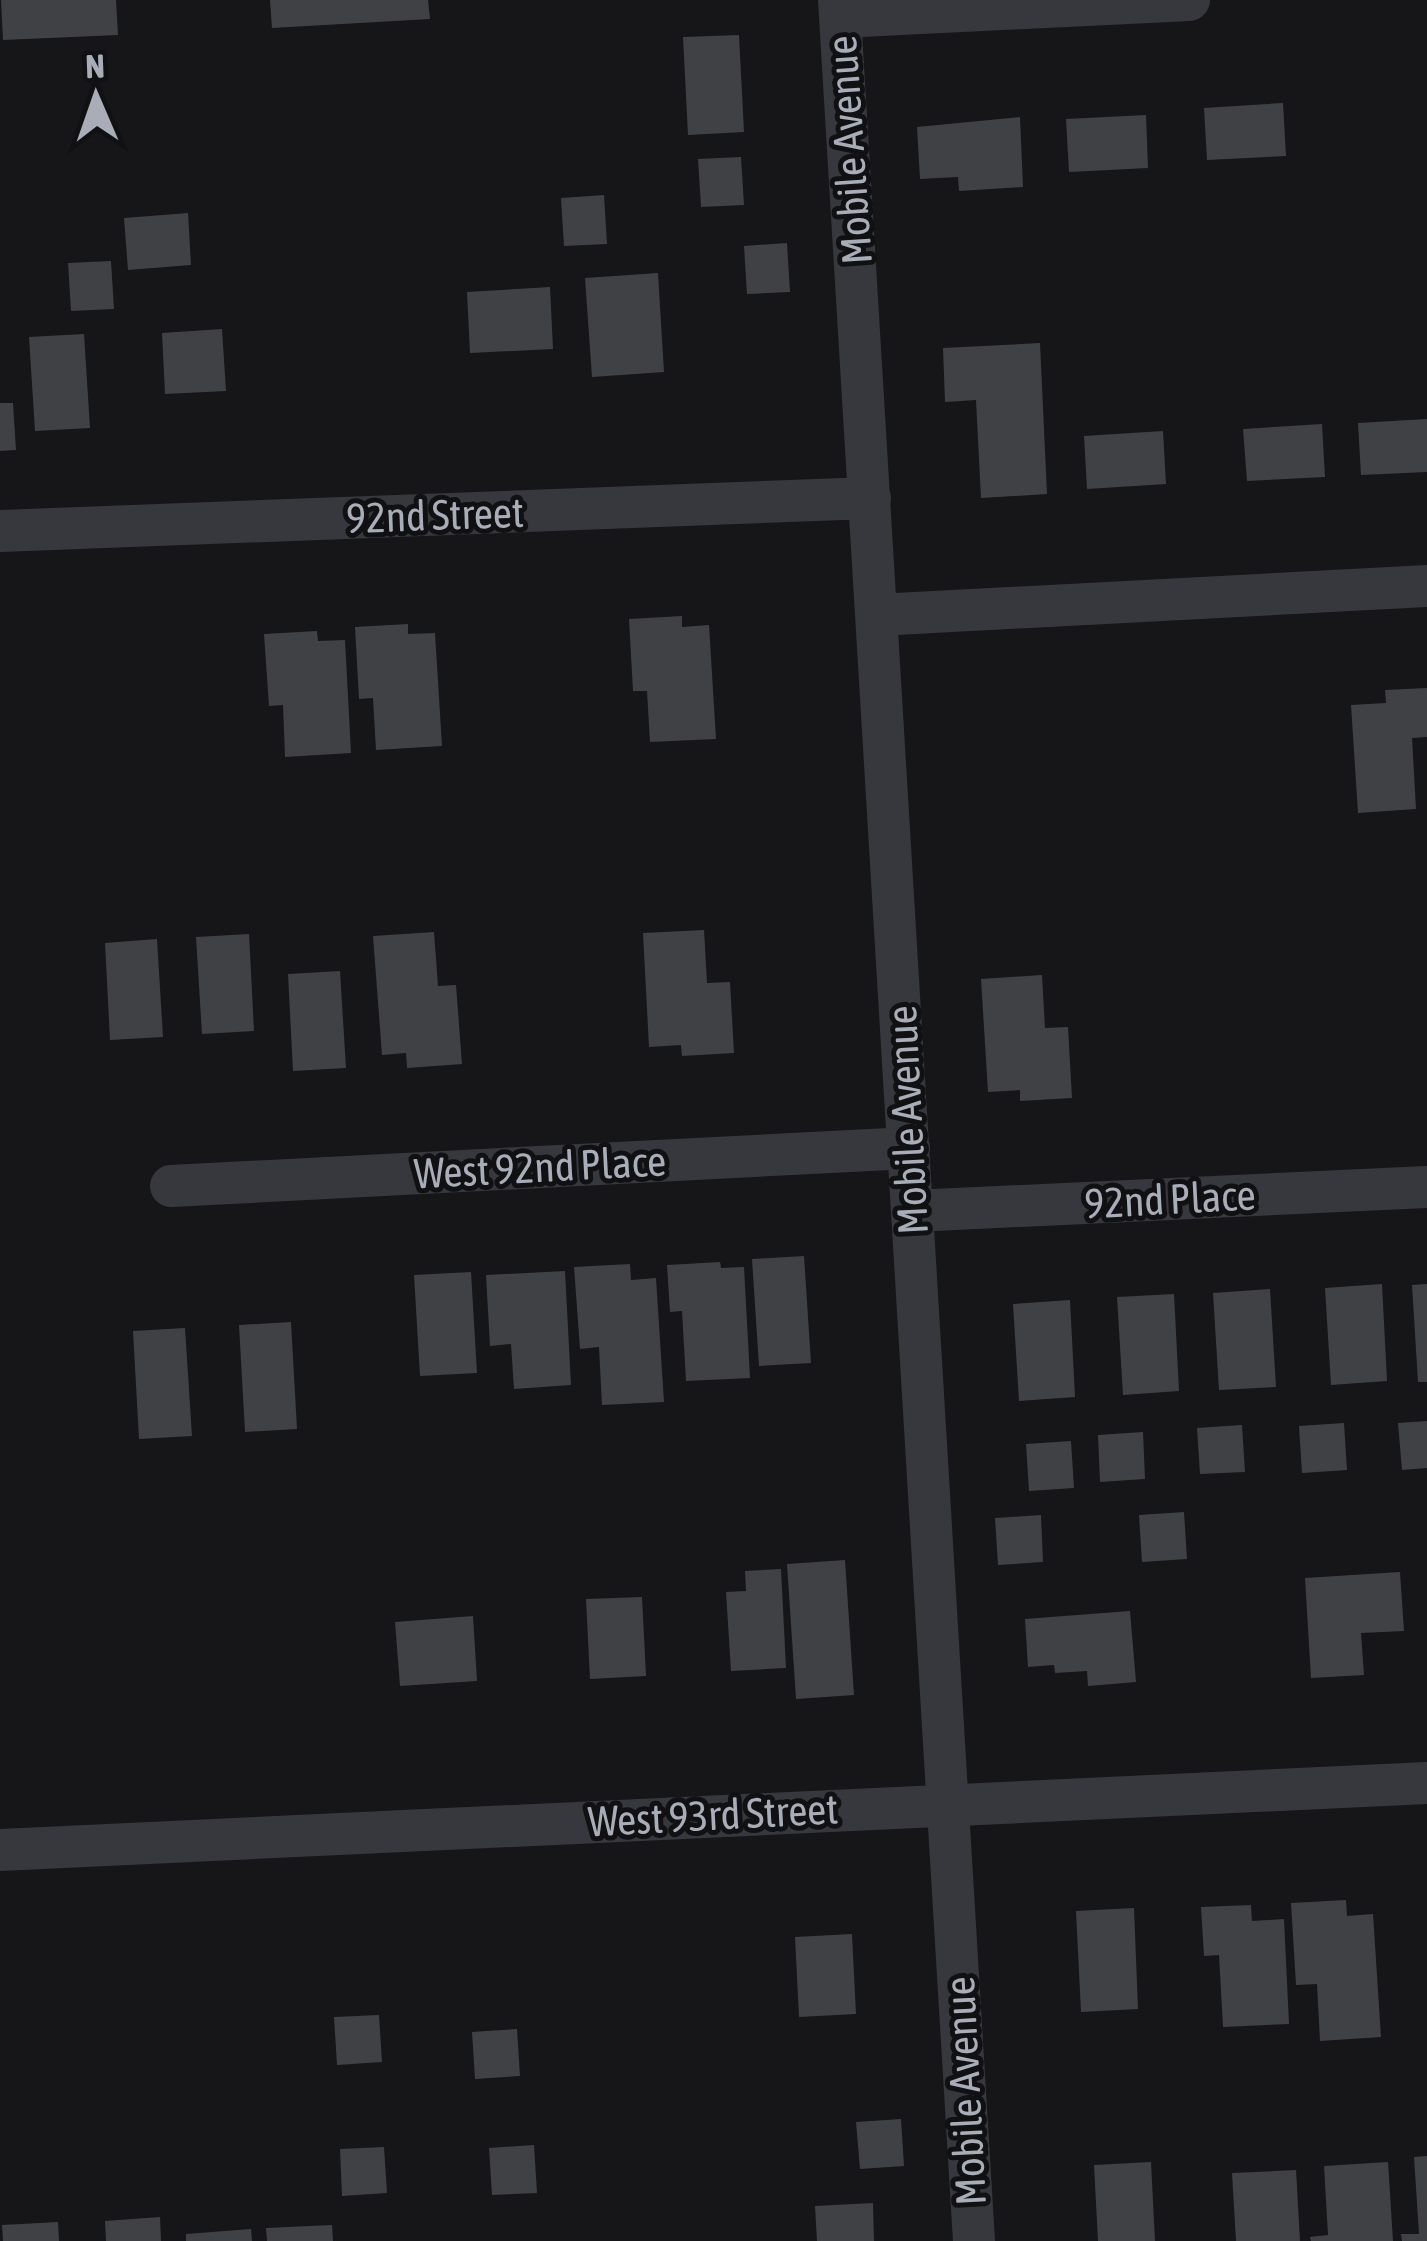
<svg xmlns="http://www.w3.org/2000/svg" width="1427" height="2241" font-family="'Asap Condensed',sans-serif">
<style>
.building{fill:#404145}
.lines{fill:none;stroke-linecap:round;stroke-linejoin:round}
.street{stroke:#37383d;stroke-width:42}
.labels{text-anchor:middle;stroke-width:10;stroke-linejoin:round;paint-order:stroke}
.street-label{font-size:42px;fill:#a8adb8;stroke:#111113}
</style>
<rect width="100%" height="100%" fill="#161618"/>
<path class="building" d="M1 0H116L118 35 3 40Z
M270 0H428L430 19 272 28Z
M739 35 744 132 688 135 683 37Z
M1283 103 1286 156 1207 160 1204 108Z
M1146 115 1148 168 1069 172 1066 119Z
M1020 117 1023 187 959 191 958 177 920 179 917 127Z
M741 157 744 205 701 207 698 159Z
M604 195 607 244 564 246 561 198Z
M188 213 191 265 128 270 124 218Z
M787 243 790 292 747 294 744 246Z
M111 261 114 309 71 311 68 263Z
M658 273 664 372 592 377 585 278Z
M550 287 553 349 470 353 467 292Z
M222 329 226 391 165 394 162 333Z
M84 334 90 428 35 431 29 337Z
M1040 343 1047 494 981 498 976 400 945 402 943 348Z
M0 403H13L16 450 0 451Z
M1427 419V472L1361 475 1358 423Z
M1322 424 1325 477 1247 481 1243 429Z
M1163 431 1166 484 1087 489 1084 436Z
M682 616V627L709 625 716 739 650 742 647 691H633L629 619Z
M408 624V634L435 633 442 746 376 750 373 698 359 699 355 627Z
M317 631 318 641 345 640 351 753 285 757 283 705 269 706 264 634Z
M1427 688V737L1412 738 1416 809 1358 813 1351 705 1386 703 1385 690Z
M704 930 707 983 730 982 734 1053 682 1056 681 1045 649 1047 643 933Z
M434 932 438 986 456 985 462 1064 407 1068 406 1053 382 1055 373 936Z
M249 934 254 1031 202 1034 196 937Z
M157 939 163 1037 110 1040 105 943Z
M340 971 346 1068 293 1071 288 974Z
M1042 975 1045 1028 1068 1027 1072 1098 1020 1101V1090L988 1092 981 979Z
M804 1256 811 1363 759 1366 752 1259Z
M720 1262 721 1268 744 1267 750 1378 686 1381 682 1311 670 1312 667 1265Z
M630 1264 631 1280 656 1278 664 1402 602 1405 599 1347 580 1349 574 1267Z
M565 1271 571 1385 514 1389 511 1344 490 1346 486 1275Z
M471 1272 477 1373 420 1376 414 1275Z
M1382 1284 1387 1381 1331 1385 1325 1288Z
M1427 1284V1382H1418L1412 1285Z
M1270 1289 1276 1387 1219 1390 1213 1293Z
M1174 1294 1179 1391 1123 1395 1117 1297Z
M1070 1300 1075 1397 1019 1401 1013 1304Z
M291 1322 297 1429 245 1432 239 1325Z
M185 1328 192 1436 139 1439 133 1331Z
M1427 1421V1468L1402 1470 1398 1423Z
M1344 1423 1347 1470 1302 1473 1299 1426Z
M1242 1425 1245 1472 1200 1474 1197 1428Z
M1143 1432 1145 1479 1100 1482 1098 1435Z
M1071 1441 1074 1488 1029 1491 1026 1444Z
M1184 1512 1187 1559 1142 1562 1139 1515Z
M1041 1515 1043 1562 998 1565 995 1518Z
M845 1560 854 1695 796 1699 787 1564Z
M781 1569 786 1668 731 1671 726 1592 746 1591 745 1571Z
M1400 1572 1404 1631 1361 1633 1364 1675 1311 1678 1305 1578Z
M642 1597 646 1676 590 1679 586 1599Z
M1130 1611 1136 1682 1088 1686 1087 1671 1055 1673 1054 1665 1028 1667 1025 1619Z
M473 1616 477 1681 400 1686 395 1622Z
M1346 1900 1347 1916 1373 1914 1381 2037 1320 2041 1317 1984 1296 1985 1291 1903Z
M1251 1905 1252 1921 1284 1919 1289 2024 1223 2027 1219 1955 1204 1956 1201 1907Z
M1134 1908 1138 2009 1081 2012 1076 1911Z
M852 1934 856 2014 799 2017 795 1937Z
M379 2015 382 2062 337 2065 334 2017Z
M517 2029 520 2076 475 2079 472 2032Z
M901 2119 904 2166 860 2169 856 2122Z
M534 2145 537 2193 492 2195 489 2148Z
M384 2147 387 2193 342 2196 340 2149Z
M1427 2156V2241H1402L1401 2234H1419L1414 2157Z
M1151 2162 1155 2241H1098L1094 2165Z
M1388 2162 1393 2241H1311L1310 2237 1328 2235 1324 2166Z
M1296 2170 1300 2241H1236L1232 2173Z
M873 2203 874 2241H817L815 2206Z
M160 2217 161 2241H106L105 2221Z
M58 2222 59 2241H3L2 2225Z
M332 2225 333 2241H267L266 2228Z
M251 2229 252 2241H186V2234Z"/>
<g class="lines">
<path class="street" d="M839 0 974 2241
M840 17 1189 0
M0 531 870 498
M877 615 1427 586
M171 1186 909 1148
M913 1211 1427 1187
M0 1850 1427 1783"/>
</g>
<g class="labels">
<g class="street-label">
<text transform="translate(849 150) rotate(-94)" y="15">Mobile Avenue</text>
<text transform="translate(435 515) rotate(-2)" y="15">92nd Street</text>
<text transform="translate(907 1120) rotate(-93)" y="15">Mobile Avenue</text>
<text transform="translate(540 1167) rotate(-3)" y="15">West 92nd Place</text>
<text transform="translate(1170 1199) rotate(-3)" y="15">92nd Place</text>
<text transform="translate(713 1815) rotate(-3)" y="15">West 93rd Street</text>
<text transform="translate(965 2091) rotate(-93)" y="15">Mobile Avenue</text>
</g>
</g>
<g transform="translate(96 96) rotate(358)" stroke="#111113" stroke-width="9" paint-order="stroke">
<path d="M0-9L21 45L0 30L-21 45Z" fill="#a8adb8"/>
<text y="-18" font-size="33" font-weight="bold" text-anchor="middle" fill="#a8adb8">N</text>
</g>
</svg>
